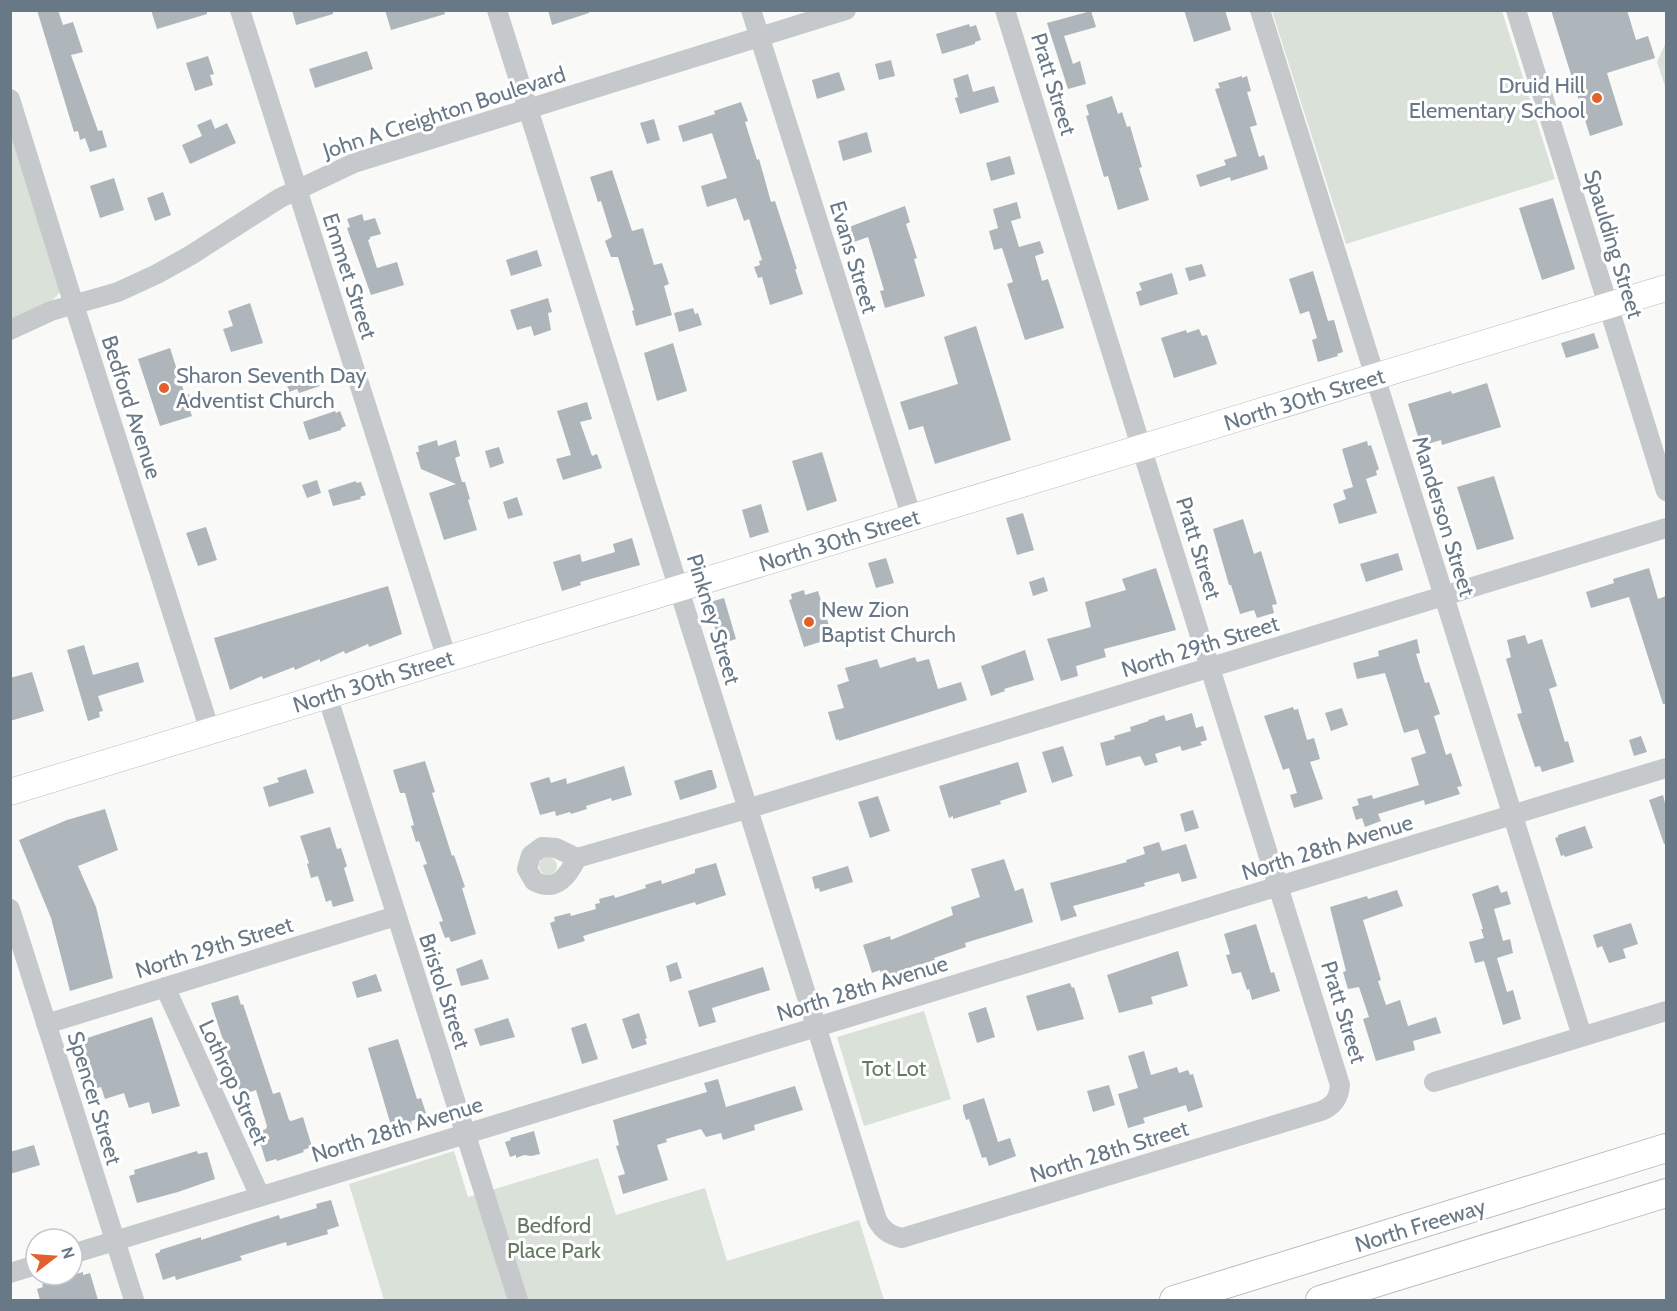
<svg xmlns="http://www.w3.org/2000/svg" width="1677" height="1311" font-family="Cabin,sans-serif">
<style>
.green{fill:#dae1d8}
.building{fill:#aeb5bb}
.lines{fill:none;stroke-linecap:round;stroke-linejoin:round}
.major-casing{stroke:#b8bcc0;stroke-width:27}
.highway-casing{stroke:#b8bbbe;stroke-width:30}
.minor{stroke:#c5c9cc;stroke-width:20}
.major{stroke:#fff;stroke-width:26}
.highway{stroke:#fff;stroke-width:28}
.poi-dot{fill:#e3602c;stroke:#fff;stroke-width:2}
.labels{text-anchor:middle;stroke-width:6;stroke-linejoin:round;paint-order:stroke}
.street-label{font-size:22px;fill:#687887;stroke:#fff}
.poi-label{font-size:22px;fill:#687887;stroke:#fff;text-anchor:start}
.park-label{font-size:22px;fill:#667a63;stroke:#fff}
</style>
<rect width="100%" height="100%" fill="#f9f9f7"/>
<path class="green" d="M1272 11H1502L1555 179 1346 244Z
M1666 42V89L1657 62Z
M10 125 60 292 53 300 11 321Z
M539 866a9 9 0 1 1 18 0a9 9 0 1 1-18 0Z
M924 1011 951 1099 864 1126 837 1037Z
M454 1151 468 1197 598 1158 616 1215 705 1188 727 1261 859 1220 884 1300H384L349 1184Z"/>
<path class="building" d="M37 10H58L63 25 73 22 83 52 71 55 98 131 102 130 107 147 90 152 85 138 80 140 78 131 74 132Z
M151 10H207V14L157 29Z
M292 10H333V14L296 25Z
M385 10H444L445 14 391 30Z
M548 10H589V13L552 25Z
M1184 10H1225L1231 30 1194 42Z
M1551 10H1627L1636 40 1648 36 1655 58 1607 73 1623 125 1590 136Z
M1091 11 1096 27 1064 36 1073 64 1080 61 1086 84 1068 89 1047 23Z
M969 24 970 27 976 25 981 40 975 42V44L942 54 936 34Z
M367 51 373 69 315 88 309 69Z
M208 56 214 74 210 75 213 85 195 91 186 63Z
M891 60 895 76 879 80 875 64Z
M839 72 845 90 817 99 812 80Z
M968 74 973 92 994 86 999 102 960 114 955 98 958 97 953 79Z
M1242 76V78L1247 76 1251 91 1247 92 1257 125 1250 127 1259 157 1264 155 1268 169 1231 181 1230 177 1200 187 1196 175 1226 165 1224 160 1237 156 1215 89 1220 88 1218 83Z
M1112 96 1118 114 1122 112 1127 127 1130 126 1142 167 1139 168 1149 200 1118 210 1108 176 1104 177 1086 116 1089 115 1086 105Z
M741 102 748 121 745 122 757 160 759 159 771 202 775 201 797 269H795L803 294 770 305 762 277 758 278 754 267 760 265 759 261 762 260 749 219 744 221 736 198 707 207 701 186 727 178 712 133 683 142 678 126 715 114 714 111Z
M211 119 215 129 227 123 236 143 190 164 182 145 202 136 197 125Z
M654 119 660 140 647 144 640 123Z
M867 132 872 152 843 161 838 141Z
M1010 156 1015 174 991 181 986 163Z
M612 170 632 231 643 228 654 265 662 263 669 284 664 286 672 315 636 326 632 311 634 310 618 257H611L605 241 612 237 601 201 598 202 590 177Z
M114 178 124 210 100 218 90 186Z
M163 192 171 215 155 221 147 198Z
M1553 198 1575 269 1542 280 1519 208Z
M1017 202 1021 218 1011 221 1019 247 1040 241 1044 253 1035 256 1042 281 1048 279 1064 328 1025 340 1007 284 1013 282 1002 248 994 250 989 231 998 228 993 209Z
M905 206 910 222 906 224 917 258 914 259 925 296 885 308 880 291 884 290 868 237 854 242 849 227Z
M362 214 364 221 375 218 381 234 370 237V239L368 240 377 268 397 262 404 285 371 295 347 228 350 227 347 219Z
M537 250 542 266 511 276 506 260Z
M1202 264 1206 276 1189 281 1185 268Z
M1313 271 1328 321 1334 320 1343 352 1337 354 1338 356 1318 362 1312 340 1317 338 1309 311 1300 314 1289 279Z
M1172 273 1178 294 1140 306 1136 292 1142 290 1139 283Z
M548 298 552 312 548 313 551 330 534 336 531 326 517 330 510 310Z
M250 303 263 343 231 352 223 329 233 326 228 311Z
M693 308 695 314 698 313 702 325 679 332 674 313Z
M976 326 1011 440 935 464 923 426 909 430 900 402 958 384 944 337Z
M1199 329 1202 336 1207 335 1217 364 1174 378 1161 338 1186 330 1187 333Z
M1594 333 1599 348 1566 358 1561 343Z
M673 343 687 391 657 401 644 353Z
M170 348 185 395 189 394 193 407 189 408 192 416 160 426 138 359Z
M314 369 320 386 299 393 297 389 289 392 285 378Z
M1487 383 1501 427 1442 445 1441 440 1421 446 1408 404 1451 391 1452 394Z
M587 402 592 419 580 422 592 456 597 454 602 468 563 480 556 459 571 455 557 411Z
M335 411 336 413 340 411 346 426 341 428V430L309 440 303 422Z
M437 440 438 446 456 440 460 456 455 458 462 482H465L470 499 468 500 477 530 444 540 429 493 456 484 421 469 416 452H419L418 446Z
M1367 441 1368 446 1371 445 1379 469 1376 471 1377 475 1366 479 1377 513 1339 524 1333 504 1346 499 1343 490 1353 487 1342 449Z
M499 447 504 463 490 468 485 451Z
M822 452 837 501 807 511 792 461Z
M1494 476 1514 539 1477 550 1457 487Z
M317 480 321 493 307 498 302 485Z
M356 481V483L361 482 366 495 360 497 361 499 333 506 328 490Z
M517 497 523 515 508 519 503 502Z
M761 504 769 532 750 538 742 510Z
M1023 513 1034 550 1017 555 1006 518Z
M1243 519 1254 554 1261 551 1277 604 1272 605 1274 613 1257 618 1254 610 1240 614 1231 585H1229L1213 529Z
M206 527 217 560 198 566 186 533Z
M632 538 640 565 580 582 581 585 562 591 553 562 580 554 582 562 615 552 613 544Z
M1398 553 1403 570 1366 582 1360 564Z
M886 558 894 583 876 588 868 563Z
M1156 568 1176 630 1104 649 1106 657 1076 666 1078 676 1061 681 1047 639 1091 627 1085 602 1126 590 1122 579Z
M1649 568 1658 599 1666 596V704H1663L1629 597 1591 608 1586 592 1614 583 1613 579Z
M1044 577 1048 591 1033 596 1029 582Z
M388 586 402 634 369 647 368 644 345 654 344 651 320 662V659L295 670 294 667 263 679 262 676 230 690 214 638Z
M804 590 805 595 818 591 833 638 804 647 789 600 792 599 791 594Z
M724 598 736 639 720 644 707 603Z
M1525 635 1528 644 1542 639 1557 686 1549 689 1565 742 1568 741 1574 762 1542 772 1540 766 1535 767 1524 735 1517 714 1522 713 1506 659 1511 657 1507 640Z
M1417 639 1420 653 1416 654 1425 683 1429 682 1440 714 1434 716 1446 755 1451 753 1462 786 1457 787 1460 794 1425 805 1424 800 1378 814 1381 821 1365 827 1362 818 1356 820 1352 807 1359 805 1357 799 1372 795 1373 799 1419 785 1411 758 1426 753 1418 729 1404 733 1385 673 1357 679 1353 663 1379 656 1378 651Z
M84 645 93 675 138 662 144 682 98 696 103 711 99 712 100 717 88 721 67 650Z
M1025 650 1034 680 1004 689 1005 691 991 696 981 666Z
M915 657 917 662 929 659 938 689 961 682 967 700 839 741V739L836 740 828 712 844 708 837 685 849 681 845 668 877 659 880 668Z
M32 672 44 711 10 721V678Z
M1293 707 1294 710 1298 709 1307 740 1314 738 1320 759 1310 762 1323 799 1294 808 1290 795 1297 793 1289 768 1283 770 1264 716Z
M1342 708 1348 725 1331 731 1325 713Z
M1192 713 1196 728 1203 726 1207 740 1200 742 1202 745 1182 751 1180 746 1155 754 1158 762 1145 766 1140 756 1106 766 1100 743 1115 739 1114 736 1131 731 1130 727 1149 721 1148 720 1164 715 1166 721Z
M1641 736 1647 752 1634 756 1629 740Z
M1063 746 1073 776 1052 783 1042 752Z
M425 761 435 792 432 793 452 856 454 855 465 887 462 888 476 934 451 942 449 937 445 938 439 922 443 921 423 865 427 864 419 841 416 842 411 826 414 825 405 793H400L393 770Z
M1018 762 1027 792 1000 801 1001 804 953 819V816L949 818 939 786Z
M624 766 632 795 612 801 611 798 586 806 587 809 571 814 570 812 556 816 555 811 540 815 530 783 549 777 551 783 566 778 567 784Z
M306 769 314 793 269 807 263 787 279 782 277 778Z
M709 770H712L717 787 715 789 680 800 674 781Z
M1663 795 1666 807V844H1664L1649 800Z
M878 796 890 831 870 838 858 802Z
M105 809 118 850 78 866 96 907 113 978 70 991 51 918 19 840 67 820Z
M1193 810 1199 828 1185 832 1180 814Z
M1585 826 1593 848 1565 857 1564 855 1561 856 1555 838 1558 837V835Z
M330 827 337 849 341 848 347 866 344 868 354 901 333 907 331 900 326 902 318 876 311 878 307 864 309 863 300 836Z
M1159 842 1162 851 1186 844 1197 878 1182 882 1179 873 1144 883 1145 886 1073 906 1077 916 1061 921 1050 883 1127 862 1126 860 1145 854 1143 847Z
M1004 859 1015 891 1023 888 1033 922 965 943 966 947 934 958 935 960 901 971 902 974 883 980 880 970 872 973 863 945 890 936 891 940 953 915 951 907 980 897 971 869Z
M716 863 726 895 696 905 695 902 583 936 585 941 558 949 550 923 555 921 554 917 570 913 571 916 596 909 595 904 600 903 599 899 614 895 615 898 646 888 645 885 661 880 662 884 695 873V869Z
M848 866 853 882 820 892 819 888 815 889 812 877Z
M1498 885 1501 893 1507 891 1511 904 1494 909 1503 941 1510 939 1513 953 1497 958 1507 992 1513 990 1521 1019 1503 1025 1484 961 1475 963 1469 942 1484 938 1481 929H1483L1472 894Z
M1397 890 1403 906 1363 920 1381 980 1378 981 1386 1005 1400 1000 1408 1026 1436 1017 1441 1033 1413 1041 1415 1050 1376 1061 1363 1019 1369 1017 1359 987 1348 989 1343 972 1346 971 1330 907 1367 896 1368 899Z
M1631 923 1638 944 1623 949 1626 958 1609 963 1602 946 1597 948 1593 935Z
M1256 924 1271 973 1274 972 1280 991 1252 1000 1249 989 1247 990 1241 972 1232 974 1226 955 1230 954 1224 934Z
M1178 951 1188 986 1151 997 1153 1004 1119 1013 1107 975Z
M482 959 489 979 461 986 456 969Z
M677 962 682 978 670 982 666 966Z
M763 967 770 990 712 1008 716 1022 699 1027 688 991Z
M376 974 382 991 357 998 352 982Z
M1070 983 1072 988 1074 987 1084 1019 1037 1031 1026 996Z
M238 995 241 1005 243 1004 273 1094 280 1092 289 1120 291 1121 303 1117 312 1147 303 1150 304 1152 277 1161 276 1159 266 1162 257 1132 266 1129 267 1126 256 1090 241 1095 211 1003Z
M986 1007 995 1037 977 1043 968 1013Z
M639 1013 647 1038 645 1039 647 1044 632 1049 622 1019Z
M152 1017 180 1106 152 1114 149 1102 129 1108 124 1093 105 1099 101 1087 97 1088 81 1040Z
M508 1018 515 1037 480 1046 474 1029Z
M586 1023 598 1059 582 1064 571 1028Z
M398 1039 417 1099 421 1098 426 1113 421 1115V1118L411 1121 412 1124 400 1128 399 1124 392 1127 390 1122 368 1048Z
M1144 1051 1151 1075 1177 1067 1179 1073 1188 1070 1190 1075 1193 1074 1203 1107 1188 1112 1186 1105 1143 1118 1145 1123 1128 1128 1118 1094 1138 1088 1128 1056Z
M718 1079 726 1107 795 1086 803 1110 754 1125 755 1130 723 1140 721 1133 706 1137 701 1129 666 1139 667 1142 657 1145 668 1180 623 1194 618 1176 625 1174 616 1146 619 1145 613 1120 707 1092 704 1083Z
M1109 1085 1115 1105 1093 1112 1087 1091Z
M984 1098 998 1142 1010 1138 1016 1156 989 1166 986 1157 982 1158 969 1119 966 1120 963 1110V1105Z
M534 1131 540 1154 531 1156 524 1155 516 1158V1155L510 1157 505 1142 511 1140 510 1138Z
M34 1145 40 1165 10 1174V1152Z
M197 1151 198 1154 207 1152 215 1179 178 1192 137 1203 129 1176 135 1174 134 1170Z
M331 1200 339 1226 327 1230 328 1234 287 1246 286 1242 240 1256 242 1260 176 1280 175 1276 163 1280 155 1254 160 1252V1250L201 1237V1240L279 1215 280 1219 317 1208 316 1204Z
M83 1272V1275L90 1273 98 1300H40L37 1289 43 1287 42 1284Z"/>
<g class="lines">
<defs>
<path id="major" d="M10 792 1666 288"/>
<path id="highway" d="M1174 1300 1666 1148
M1320 1300 1666 1193"/>
</defs>
<use href="#major" class="major-casing"/>
<use href="#highway" class="highway-casing"/>
<path class="minor" d="M240 10 447 659
M497 10 877 1220C883 1231 890 1235 902 1238L1321 1111C1334 1106 1339 1098 1340 1085L1005 10
M751 10 912 518
M1260 10 1582 1036
M1516 10 1666 491
M10 99 68 286 210 731
M10 330 51 311 118 292 157 274 191 255 280 198 354 163 846 10
M327 695 518 1300
M577 858 556 848 542 847 531 855 527 869 534 881C556 893 568 876 577 858L747 809 1666 528
M10 909 134 1300
M165 987 260 1196
M46 1024 396 916
M1434 1082 1666 1011
M72 1254 1666 768
M10 1273 36 1265"/>
<use href="#major" class="major"/>
<use href="#highway" class="highway"/>
</g>
<g class="poi-dot">
<circle cx="1597" cy="98" r="6"/>
<circle cx="164" cy="388" r="6"/>
<circle cx="809" cy="622" r="6"/>
</g>
<g class="labels">
<g class="street-label">
<text transform="translate(1054 84) rotate(73)" y="8">Pratt Street</text>
<text transform="translate(444 112) rotate(-18)" y="8">John A Creighton Boulevard</text>
<text transform="translate(1614 244) rotate(73)" y="8">Spaulding Street</text>
<text transform="translate(854 257) rotate(73)" y="8">Evans Street</text>
<text transform="translate(350 276) rotate(72)" y="8">Emmet Street</text>
<text transform="translate(1304 399) rotate(-17)" y="8">North 30th Street</text>
<text transform="translate(132 407) rotate(72)" y="8">Bedford Avenue</text>
<text transform="translate(1444 516) rotate(73)" y="8">Manderson Street</text>
<text transform="translate(839 540) rotate(-17)" y="8">North 30th Street</text>
<text transform="translate(1199 548) rotate(73)" y="8">Pratt Street</text>
<text transform="translate(714 619) rotate(73)" y="8">Pinkney Street</text>
<text transform="translate(1200 646) rotate(-17)" y="8">North 29th Street</text>
<text transform="translate(373 681) rotate(-17)" y="8">North 30th Street</text>
<text transform="translate(1327 847) rotate(-17)" y="8">North 28th Avenue</text>
<text transform="translate(214 947) rotate(-17)" y="8">North 29th Street</text>
<text transform="translate(862 988) rotate(-17)" y="8">North 28th Avenue</text>
<text transform="translate(445 991) rotate(72)" y="8">Bristol Street</text>
<text transform="translate(1344 1012) rotate(73)" y="8">Pratt Street</text>
<text transform="translate(234 1082) rotate(65)" y="8">Lothrop Street</text>
<text transform="translate(95 1098) rotate(73)" y="8">Spencer Street</text>
<text transform="translate(397 1129) rotate(-17)" y="8">North 28th Avenue</text>
<text transform="translate(1109 1151) rotate(-17)" y="8">North 28th Street</text>
<text transform="translate(1420 1225) rotate(-17)" y="8">North Freeway</text>
</g>
<g class="poi-label">
<text x="1585" y="93" text-anchor="end">Druid Hill<tspan x="1585" dy="25">Elementary School</tspan></text>
<text x="176" y="383">Sharon Seventh Day<tspan x="176" dy="25">Adventist Church</tspan></text>
<text x="821" y="617">New Zion<tspan x="821" dy="25">Baptist Church</tspan></text>
</g>
<g class="park-label">
<text x="894" y="1076">Tot Lot</text>
<text x="554" y="1233">Bedford<tspan x="554" dy="25">Place Park</tspan></text>
</g>
</g>
<rect width="1677" height="1311" fill="none" stroke="#687887" stroke-width="24"/>
<g transform="translate(54 1257) rotate(73)"><circle r="28" fill="#ffffff" stroke="#c3c9cf" stroke-width="1.5"/>
<path d="M0-4.5L10 22L0 15L-10 22Z" fill="#e3602c"/>
<text y="-9" font-size="16" font-weight="bold" text-anchor="middle" fill="#687887">N</text>
</g>
</svg>
